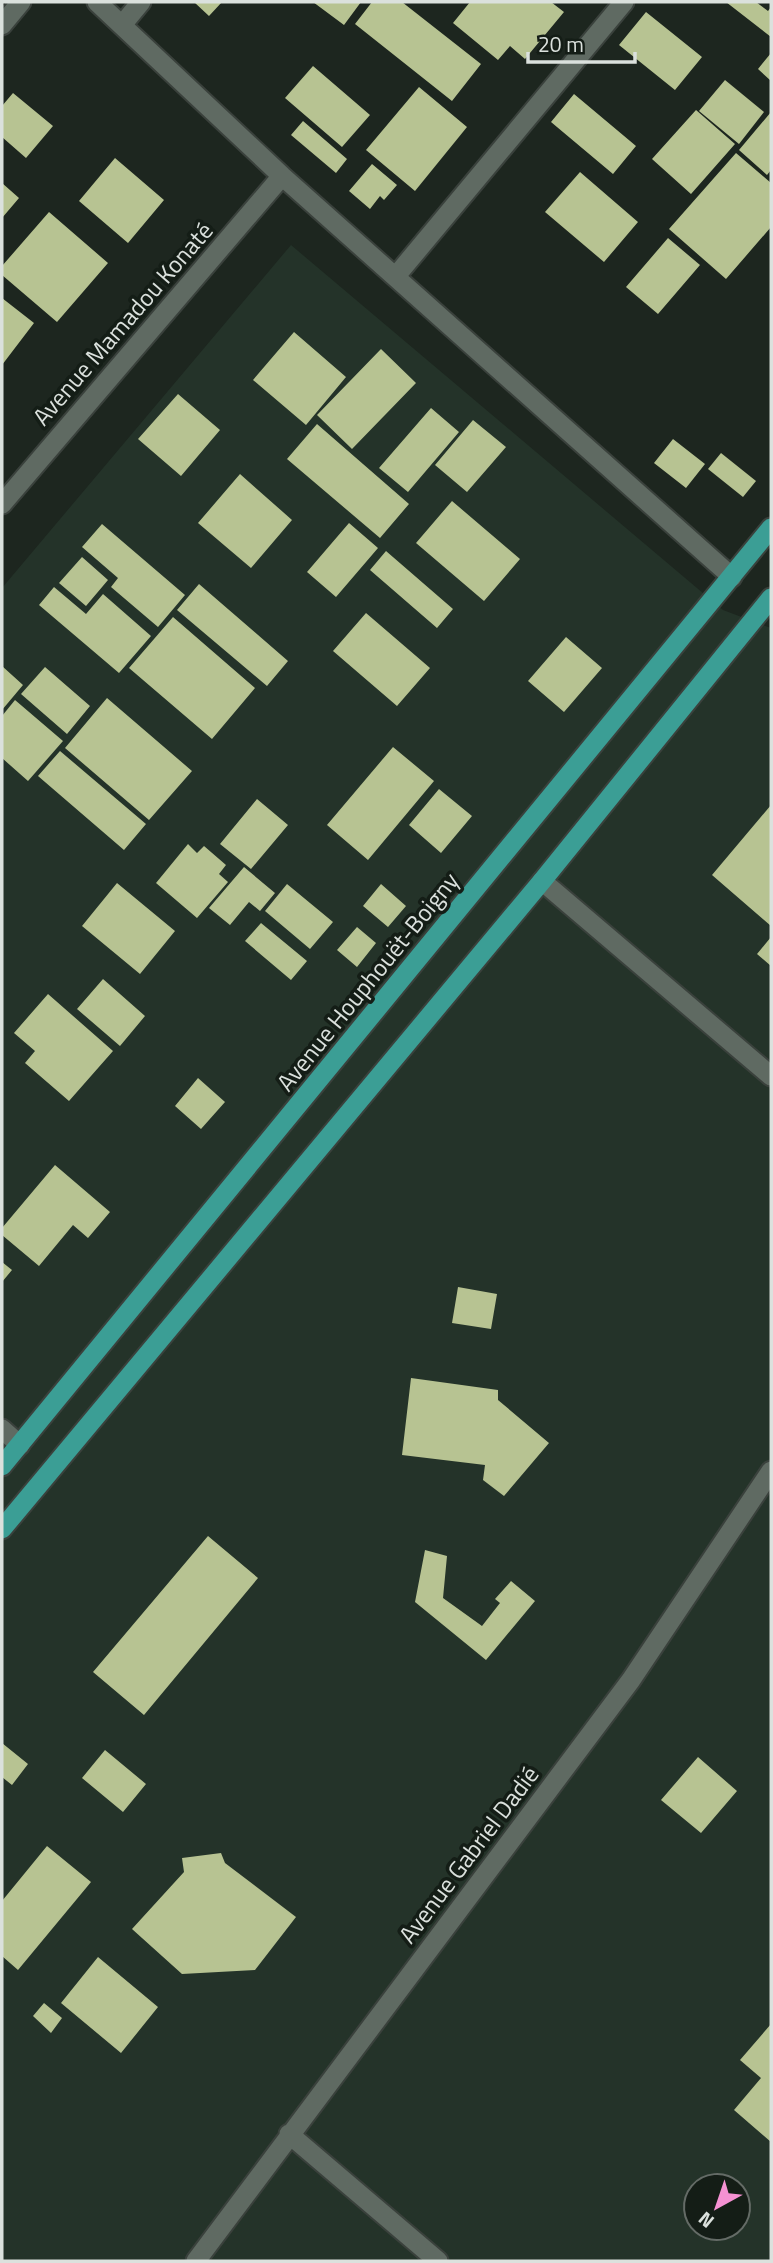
<svg xmlns="http://www.w3.org/2000/svg" width="773" height="2263" font-family="'Titillium Web',sans-serif">
<style>
.built{fill:#243329;fill-rule:evenodd}
.building{fill:#b7c392}
.lines{fill:none;stroke-linecap:round;stroke-linejoin:round}
.minor-casing{stroke:#3a413c;stroke-width:23}
.trunk-casing{stroke:#3a413c;stroke-width:23}
.minor{stroke:#5f6a62;stroke-width:19}
.trunk{stroke:#3b9e95;stroke-width:19}
.labels{text-anchor:middle;stroke-width:7;stroke-linejoin:round;paint-order:stroke}
.street-label{font-size:24px;fill:#dbe1dd;stroke:#141d16}
</style>
<rect width="100%" height="100%" fill="#1d261f"/>
<path class="built" d="M291 245 723 610 771 628V2261H2V588ZM696 2186H738V2228H696Z"/>
<path class="building" d="M194 2H222L209 16Z
M313 2H361L344 25Z
M372 2H402L481 64 452 101 355 24Z
M470 2H551L564 12 525 59 510 46 498 60 453 23Z
M726 2H756L768 11 771 7V37Z
M646 12 702 57 675 90 619 45Z
M771 53V81L758 69Z
M313 66 370 115 342 147 285 98Z
M725 80 764 112 739 144 699 111Z
M419 87 467 127 415 191 366 150Z
M13 93 53 126 26 158 2 137V106Z
M574 94 636 146 613 174 551 122Z
M696 110 735 144 691 194 652 159Z
M771 112V170L767 175 739 150Z
M303 121 347 159 336 173 291 135Z
M736 153 771 183V227L726 279 669 229Z
M115 158 164 200 128 243 79 201Z
M372 164 397 185 384 200 380 196 370 209 349 191Z
M580 172 638 222 604 262 545 212Z
M2 183 19 198 2 218Z
M49 212 108 263 57 322 2 275V266Z
M668 238 700 265 658 314 626 287Z
M2 298 34 323 2 365Z
M294 332 346 377 306 425 253 380Z
M381 349 416 383 352 449 317 415Z
M178 394 220 430 181 476 138 439Z
M431 408 459 432 408 492 379 468Z
M473 420 506 447 467 492 435 465Z
M317 424 409 504 380 538 287 459Z
M673 439 705 464 686 488 654 463Z
M721 453 756 481 743 497 708 469Z
M240 474 292 520 251 568 198 523Z
M452 501 520 559 484 601 416 543Z
M349 523 378 548 336 597 307 572Z
M102 524 185 595 158 627 111 587 118 578 82 547Z
M386 551 453 609 437 628 370 570Z
M82 557 108 580 86 606 59 583Z
M199 584 288 661 267 686 177 610Z
M54 587 86 614 103 594 151 636 119 673 39 605Z
M366 613 430 668 397 706 333 651Z
M173 617 255 688 212 739 129 668Z
M566 637 602 668 564 712 528 681Z
M2 666 23 685 2 710Z
M45 667 90 706 67 734 21 694Z
M107 698 192 771 149 820 65 748Z
M15 700 63 741 28 781 2 758V716Z
M393 747 434 781 368 860 327 825Z
M60 751 146 824 124 850 38 776Z
M439 789 472 816 441 853 409 825Z
M257 799 288 825 251 869 220 844Z
M771 805V926L712 875Z
M188 844 197 853 204 846 226 865 219 874 228 882 197 918 156 883Z
M244 867 275 893 260 911 249 902 230 925 209 908Z
M117 883 175 931 140 974 82 926Z
M287 884 333 922 310 949 265 911Z
M381 884 406 906 388 927 363 906Z
M261 923 307 961 291 980 245 941Z
M357 927 376 943 357 967 337 950Z
M771 937V966L757 954Z
M103 979 145 1016 120 1046 77 1009Z
M48 994 113 1051 69 1101 25 1063 35 1051 14 1033Z
M198 1078 225 1102 201 1129 175 1106Z
M55 1165 110 1212 88 1238 73 1225 39 1266 2 1235V1228Z
M2 1262 12 1270 2 1282Z
M458 1287 497 1294 491 1329 452 1323Z
M411 1378 498 1390V1400L549 1443 504 1496 483 1480 485 1465 402 1455Z
M208 1536 258 1578 144 1715 93 1672Z
M425 1550 447 1556 443 1598 482 1626 500 1603 495 1599 511 1581 535 1601 486 1660 415 1602Z
M2 1743 28 1764 12 1785 2 1777Z
M105 1750 146 1784 123 1812 82 1778Z
M698 1757 737 1791 701 1833 661 1800Z
M47 1846 91 1882 18 1970 2 1956V1901Z
M221 1853 225 1863 296 1917 255 1970 182 1974 132 1929 184 1872 182 1858Z
M98 1957 158 2007 121 2053 61 2003Z
M44 2003 62 2018 51 2033 33 2016Z
M771 2024V2142L734 2110 761 2078 740 2060Z"/>
<g class="lines">
<defs>
<path id="minor" d="M97 2 282 176 732 577
M2 25 21 2
M122 25 141 2
M396 276 624 2
M2 504 282 176
M542 881 771 1076
M2 1429 20 1445
M289 2134 438 2261
M196 2261 631 1680 771 1471"/>
<path id="trunk" d="M2 1466 771 528
M2 1529 542 881 771 598"/>
</defs>
<use href="#minor" class="minor-casing"/>
<use href="#trunk" class="trunk-casing"/>
<use href="#minor" class="minor"/>
<use href="#trunk" class="trunk"/>
</g>
<g class="labels">
<g class="street-label">
<text transform="translate(123 324) rotate(-49)" y="8">Avenue Mamadou Konaté</text>
<text transform="translate(368 982) rotate(-51)" y="8">Avenue Houphouët-Boigny</text>
<text transform="translate(469 1855) rotate(-53)" y="8">Avenue Gabriel Dadié</text>
</g>
</g>
<rect width="773" height="2263" fill="none" stroke="#dbe1dd" stroke-width="7"/>
<g transform="translate(717 2207) rotate(220)"><circle r="33" fill="#141d16" stroke="#646b66" stroke-width="2"/>
<path d="M0-5L12 26L0 18L-12 26Z" fill="#f591d2"/>
<text y="-10" font-size="19" font-weight="bold" text-anchor="middle" fill="#dbe1dd">N</text>
</g>
<path d="M528 52v10h107v-10" fill="none" stroke="#dbe1dd" stroke-width="3.5"/>
<text x="538" y="52" font-size="21" fill="#dbe1dd" stroke="#141d16" stroke-width="5" paint-order="stroke">20 m</text>
</svg>
